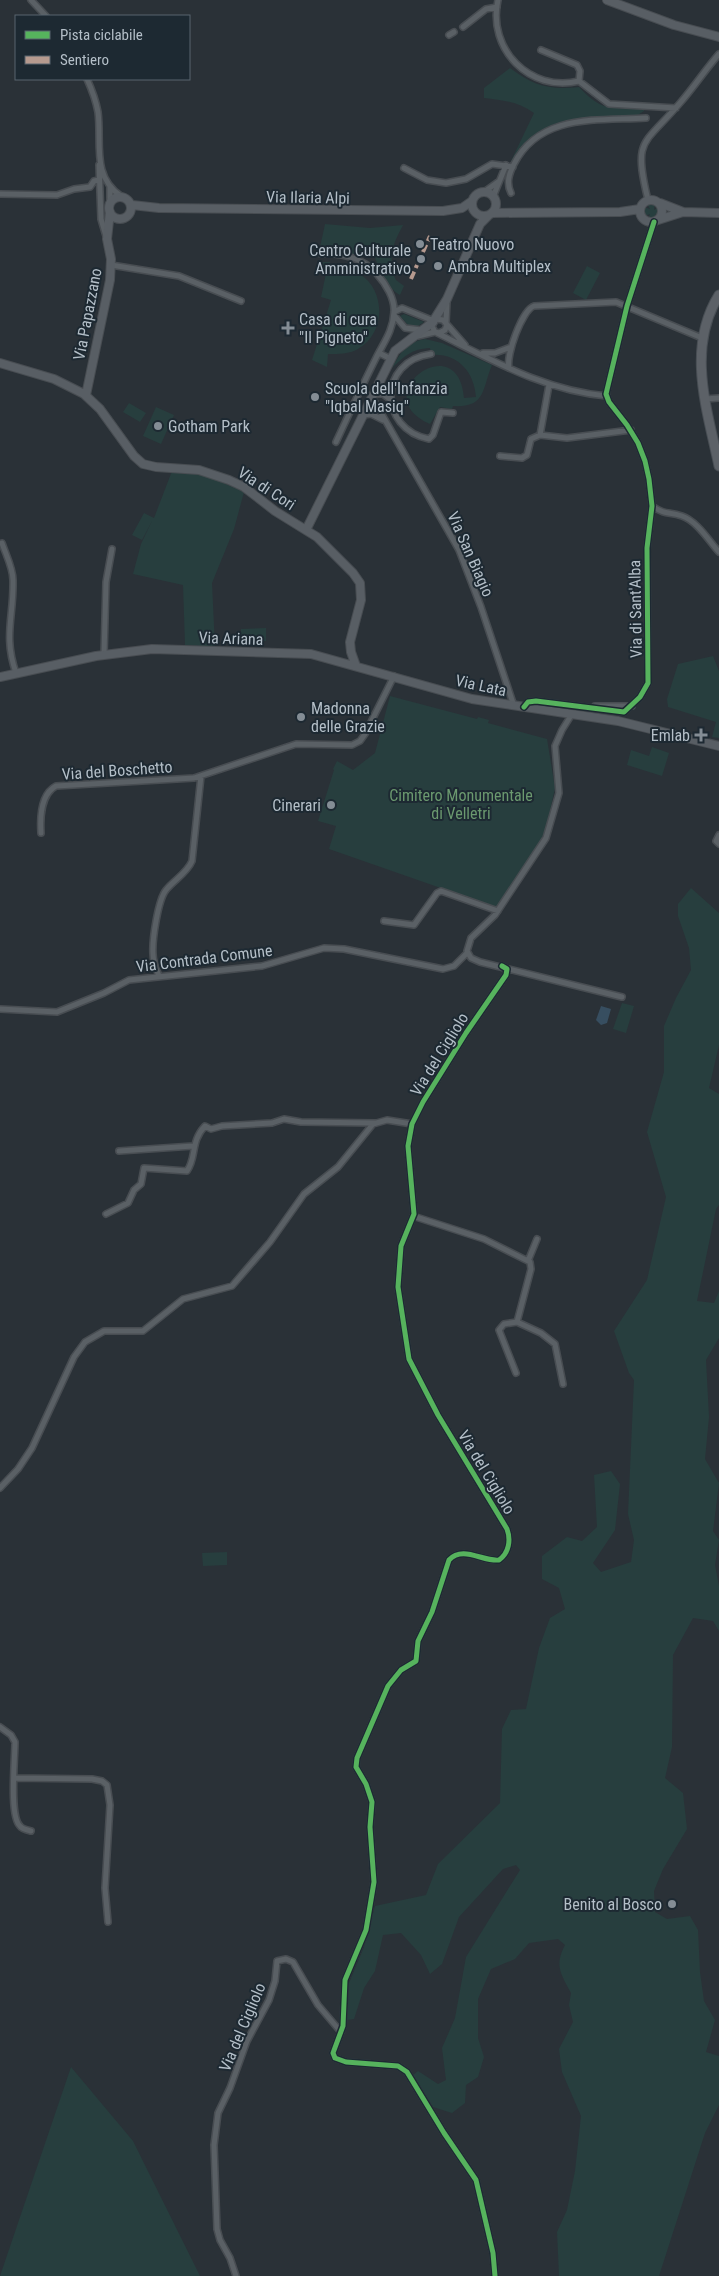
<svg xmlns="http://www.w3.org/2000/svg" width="719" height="2276" font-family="'Roboto Condensed',sans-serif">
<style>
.green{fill:#273e3e}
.water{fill:#374e60}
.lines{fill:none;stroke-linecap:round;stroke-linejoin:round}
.street-casing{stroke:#484d52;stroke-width:8}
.secondary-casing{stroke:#484d52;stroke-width:10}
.primary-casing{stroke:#484e54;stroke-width:11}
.street{stroke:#5a6065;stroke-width:5}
.secondary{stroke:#585e64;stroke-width:8}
.primary{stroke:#5c6167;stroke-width:9}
.quiet{stroke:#b69a8f;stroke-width:4;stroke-dasharray:8 4;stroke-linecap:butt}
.cycleway-casing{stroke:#1d2932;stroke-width:8}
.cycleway{stroke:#56b35d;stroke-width:5}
.poi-dot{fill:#848d95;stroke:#1d2932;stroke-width:2}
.labels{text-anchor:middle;stroke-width:4;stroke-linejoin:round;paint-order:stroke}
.street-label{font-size:16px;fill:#b4bfc8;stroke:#1d2932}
.poi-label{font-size:16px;fill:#b4bfc8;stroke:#1d2932;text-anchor:start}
.park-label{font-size:16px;fill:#6b996f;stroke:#1d2932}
</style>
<rect width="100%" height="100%" fill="#2a3137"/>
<path class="green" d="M510 68C534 86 549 90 579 87 602 112 611 108 644 108V111L636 116C590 119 537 111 514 162L511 161 534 113C519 102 502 100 484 98V88Z
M651 203 655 204 654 210 659 207V215L655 214 656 218 648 219 650 214 645 216 644 207 650 209 647 204Z
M325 224 370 228 403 225C396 239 390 249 392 264L389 266 396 280 404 286 400 295C389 290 378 268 375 257L368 254 360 257 345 251 319 252Z
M319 262H330V267C340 268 350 268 360 274 386 291 386 333 358 349 349 354 339 354 328 354L327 367 312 360 331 300 321 297 327 269 320 265Z
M587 266 600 273 586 300 573 293Z
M404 314 424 322 418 326H409L400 316Z
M425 339 442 343 492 365C482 389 486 408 453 406L452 409 440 407 430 424C364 396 458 325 464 398L476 397C474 372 458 353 431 355L430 348C411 349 405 356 392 368 400 353 407 342 425 339Z
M129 403 146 413 140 422 123 412Z
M156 407 174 415 161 444 143 436Z
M172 471C201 472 219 481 244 492L234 529 212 583 215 647 185 645 183 585 133 574 141 544 152 521 142 540 132 535 144 513 154 518Z
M266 628V641L241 642V629Z
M713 656 719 671V738L712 737 716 722 668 707 667 699 678 664Z
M390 696 477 719 478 717 489 720 488 723 547 739 555 788 544 838 498 908 329 849 336 826 318 821 334 770 333 769 337 761 353 770 375 753Z
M652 747 669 753 662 776 627 765 631 750 649 756Z
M691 888 719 913V1045L709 1088 719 1094V1205L716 1209 697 1301 714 1303 719 1291V1338L706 1360 709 1417 705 1459 719 1483 713 1531 719 1540 715 1565 719 1586V1631L713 1621 693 1618 673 1655 672 1747 665 1778 683 1793 687 1829 663 1869 654 1891 655 1912 667 1919 690 1916 698 1930 700 1972 704 2001 715 2020 706 2052 719 2056V2105L705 2133 659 2276H559L557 2232 567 2210 575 2171 581 2116 562 2072 559 2049 573 2022 569 2005 571 1993C561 1974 554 1966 565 1945L558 1939 529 1943 515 1959 491 1969 478 1999V2038L484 2057 478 2077 466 2085 465 2103 452 2113 433 2107 413 2075 418 2071 438 2084 446 2080 442 2048 455 2018 466 1957 520 1870 516 1865 503 1869 459 1917 442 1964 430 1974 421 1955 401 1933 383 1935 375 1971 364 1988 354 2019 347 2020 349 1983 364 1947 375 1906 426 1895 438 1864 500 1803 502 1729 511 1710 526 1709 539 1648 550 1618 565 1609 559 1588 542 1579V1556L567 1537 582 1541 597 1527 594 1475 611 1471 620 1484 615 1530 593 1563 601 1572 631 1562 634 1540 628 1514 634 1380 629 1373 614 1331 647 1280 666 1197 647 1132 664 1072V1026L676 998 691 970 689 948 678 916V904Z
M622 1003 634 1006 626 1033 613 1029Z
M227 1552V1565L203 1566 202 1553Z
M71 2067 133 2141 200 2276H0Z"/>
<path class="water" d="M601 1006 611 1009 607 1023 601 1025 596 1020Z"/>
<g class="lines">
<defs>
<path id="street" d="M31 0 46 16
M498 0C487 49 530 93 579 81
M463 27 486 9 497 7
M449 35 454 32
M541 50 577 65 580 71 579 81 609 104 676 108
M87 79C92 90 96 101 98 112 102 142 91 176 121 196
M99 165 101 219 106 236
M404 168 427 180 446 183 466 179 492 164 513 167
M484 192 498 182
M511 193C506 183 509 174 514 164 540 113 598 121 646 118
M0 194 57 195 74 189 90 187 94 181 99 180
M493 197 506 165
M648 200C633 138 643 146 680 103 694 87 705 70 719 54
M110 203V187
M321 254C342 253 363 258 377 274 386 284 395 299 394 312 393 331 384 342 376 358 362 386 349 414 336 442
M111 265 179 276 241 301
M394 312 402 308 434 321
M394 315 405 328 421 330
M446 323 447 301
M447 325 445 330 439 333 435 332 432 326 436 319 443 320 465 345
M437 333C492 360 545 391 607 396
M418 336 435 332
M379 353 391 359
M483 353H495L511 347
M431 354C378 361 378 429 429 439L433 435 441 412 453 413
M509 368C506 355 522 310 534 306L616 302 702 338
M374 394H383L391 400
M372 397 459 550 481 607 514 706
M705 399 719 398
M363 415 371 414 383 420
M540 435 567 438 631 430
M500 456 522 458 527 455 531 439 540 435 549 385
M652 506C667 516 668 511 682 516 697 521 709 541 719 552
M2 543C6 555 13 568 13 580 14 616 3 636 16 673
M104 655 106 582 112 549
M595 706H632
M524 707 528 702 536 701 624 712 640 697 648 683 647 548 652 506 649 479 645 461 638 443 627 425 609 402 606 394 627 306 654 222
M572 714 562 730 555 746 559 793 546 838 495 915 471 938 467 951 471 958 480 962 622 997
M41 833C40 818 41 794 56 786L194 778 296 744 352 745 360 741 365 734 394 676
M719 835 716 841 719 844
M384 921 414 925 437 893 441 891 498 911
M159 976C156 969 153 962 153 954 152 940 158 900 166 890 174 880 187 873 192 861L201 776
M0 1009 57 1012 104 993 129 980 262 966 324 948 344 949 443 969 454 966 467 953
M119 1151 193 1146
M106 1214 128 1203 134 1190 141 1184 144 1168 187 1171C197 1157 190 1142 205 1126L211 1129 222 1126 272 1123 284 1119 301 1122 375 1123
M413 1216 484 1239 530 1262 531 1269 517 1322 541 1333 555 1344 563 1384
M528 1261 537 1239
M516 1373 499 1330 504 1324 517 1322
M0 1488 18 1469 32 1448 74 1357 85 1342 104 1331H143L183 1299 232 1286 270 1242 304 1194 338 1167 373 1124 387 1120 412 1124
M0 1727 11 1735 15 1742C15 1759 9 1816 20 1826 22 1829 27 1830 31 1831
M14 1778 92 1779 102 1781 107 1785 110 1805 105 1888 108 1922
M236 2276 230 2258 220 2240 217 2229 214 2145 218 2113 230 2088 247 2041 269 2000 275 1981 277 1961 286 1959 293 1962 318 2005 341 2032
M495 2276 493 2253 476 2180 444 2133 407 2072 398 2066 346 2062 335 2058 333 2053 343 2026 345 1980 366 1930 374 1882 370 1827 372 1802 366 1784 356 1767 357 1758 388 1686 401 1670 416 1661 418 1641 432 1612 449 1560C463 1545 483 1562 499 1560 509 1553 511 1540 507 1529L438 1415 409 1359 398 1287 401 1246 414 1214 408 1146 412 1124 423 1102 466 1033 506 975 507 969 502 966"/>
<path id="secondary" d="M607 0 674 25 719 37
M472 204a12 12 0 1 1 24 0a12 12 0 1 1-24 0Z
M109 208a11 11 0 1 1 22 0a11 11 0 1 1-22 0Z
M640 211a11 11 0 1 1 22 0a11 11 0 1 1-22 0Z
M660 203 683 212
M132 205 159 208 443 211 462 208 472 201
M492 213 620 212 640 209
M658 220 683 212 719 213
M434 320 447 299 480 224 488 216
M0 363 54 379 84 394 100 409 134 456 143 464 156 467 199 470 229 480 244 487 275 511 317 537 353 573 360 583 361 600 350 642 351 652 356 666
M86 395 110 280 111 259 107 239 110 212
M306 530 395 351 433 322
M0 677 96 656 152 649 311 654 472 699 618 721 719 746"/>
<path id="primary" d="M719 295C686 348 707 409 719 466"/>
</defs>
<use href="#street" class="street-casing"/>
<use href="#secondary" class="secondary-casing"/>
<use href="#primary" class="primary-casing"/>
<use href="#street" class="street"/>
<use href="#secondary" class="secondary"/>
<use href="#primary" class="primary"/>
<path class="quiet" d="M423 252 430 236
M411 279 417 265"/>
<defs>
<path id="cycleway" d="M524 707 528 702 536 701 624 712 640 697 648 683 647 548 652 506 649 479 645 461 638 443 627 425 609 402 606 394 627 306 654 222
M495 2276 493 2253 476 2180 444 2133 407 2072 398 2066 346 2062 335 2058 333 2053 343 2026 345 1980 366 1930 374 1882 370 1827 372 1802 366 1784 356 1767 357 1758 388 1686 401 1670 416 1661 418 1641 432 1612 449 1560C463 1545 483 1562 499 1560 509 1553 511 1540 507 1529L438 1415 409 1359 398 1287 401 1246 414 1214 408 1146 412 1124 423 1102 466 1033 506 975 507 969 502 966"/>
</defs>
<use href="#cycleway" class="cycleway-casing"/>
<use href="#cycleway" class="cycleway"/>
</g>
<g class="poi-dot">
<circle cx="420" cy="244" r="5"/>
<circle cx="421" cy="259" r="5"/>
<circle cx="438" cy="266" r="5"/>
<path d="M285.5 320.5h5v5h5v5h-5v5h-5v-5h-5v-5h5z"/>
<circle cx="315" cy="397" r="5"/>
<circle cx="158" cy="426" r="5"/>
<circle cx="301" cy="717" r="5"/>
<path d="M698.5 727.5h5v5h5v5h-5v5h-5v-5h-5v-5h5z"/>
<circle cx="331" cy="805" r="5"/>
<circle cx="672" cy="1904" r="5"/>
</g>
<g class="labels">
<g class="street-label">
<text transform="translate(308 197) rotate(1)" y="6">Via Ilaria Alpi</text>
<text transform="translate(87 314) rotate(-79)" y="6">Via Papazzano</text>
<text transform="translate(267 488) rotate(33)" y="6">Via di Cori</text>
<text transform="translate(471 554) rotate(66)" y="6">Via San Biagio</text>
<text transform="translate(635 609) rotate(-91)" y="6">Via di Sant'Alba</text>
<text transform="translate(231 638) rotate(2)" y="6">Via Ariana</text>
<text transform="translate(481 685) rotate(12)" y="6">Via Lata</text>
<text transform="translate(117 770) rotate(-4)" y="6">Via del Boschetto</text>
<text transform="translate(204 958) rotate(-7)" y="6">Via Contrada Comune</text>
<text transform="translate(439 1054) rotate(-58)" y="6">Via del Cigliolo</text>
<text transform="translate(487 1472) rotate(59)" y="6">Via del Cigliolo</text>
<text transform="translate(242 2027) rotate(-67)" y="6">Via del Cigliolo</text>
</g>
<g class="poi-label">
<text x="430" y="250">Teatro Nuovo</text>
<text x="411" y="256" text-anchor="end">Centro Culturale<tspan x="411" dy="18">Amministrativo</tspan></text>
<text x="448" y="272">Ambra Multiplex</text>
<text x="299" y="325">Casa di cura<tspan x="299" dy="18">"Il Pigneto"</tspan></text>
<text x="325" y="394">Scuola dell'Infanzia<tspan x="325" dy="18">"Iqbal Masiq"</tspan></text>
<text x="168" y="432">Gotham Park</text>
<text x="311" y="714">Madonna<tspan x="311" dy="18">delle Grazie</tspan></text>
<text x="690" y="741" text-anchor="end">Emlab</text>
<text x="321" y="811" text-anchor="end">Cinerari</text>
<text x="662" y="1910" text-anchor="end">Benito al Bosco</text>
</g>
<g class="park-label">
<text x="461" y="801">Cimitero Monumentale<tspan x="461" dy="18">di Velletri</tspan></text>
</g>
</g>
<rect x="15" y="15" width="175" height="65" fill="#1d2932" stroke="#59656e"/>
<rect x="25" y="31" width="25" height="8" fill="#56b35d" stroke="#59656e"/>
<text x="60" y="40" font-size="15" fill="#b4bfc8">Pista ciclabile</text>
<rect x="25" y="56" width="25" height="8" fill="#b69a8f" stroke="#59656e"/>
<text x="60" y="65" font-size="15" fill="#b4bfc8">Sentiero</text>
</svg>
